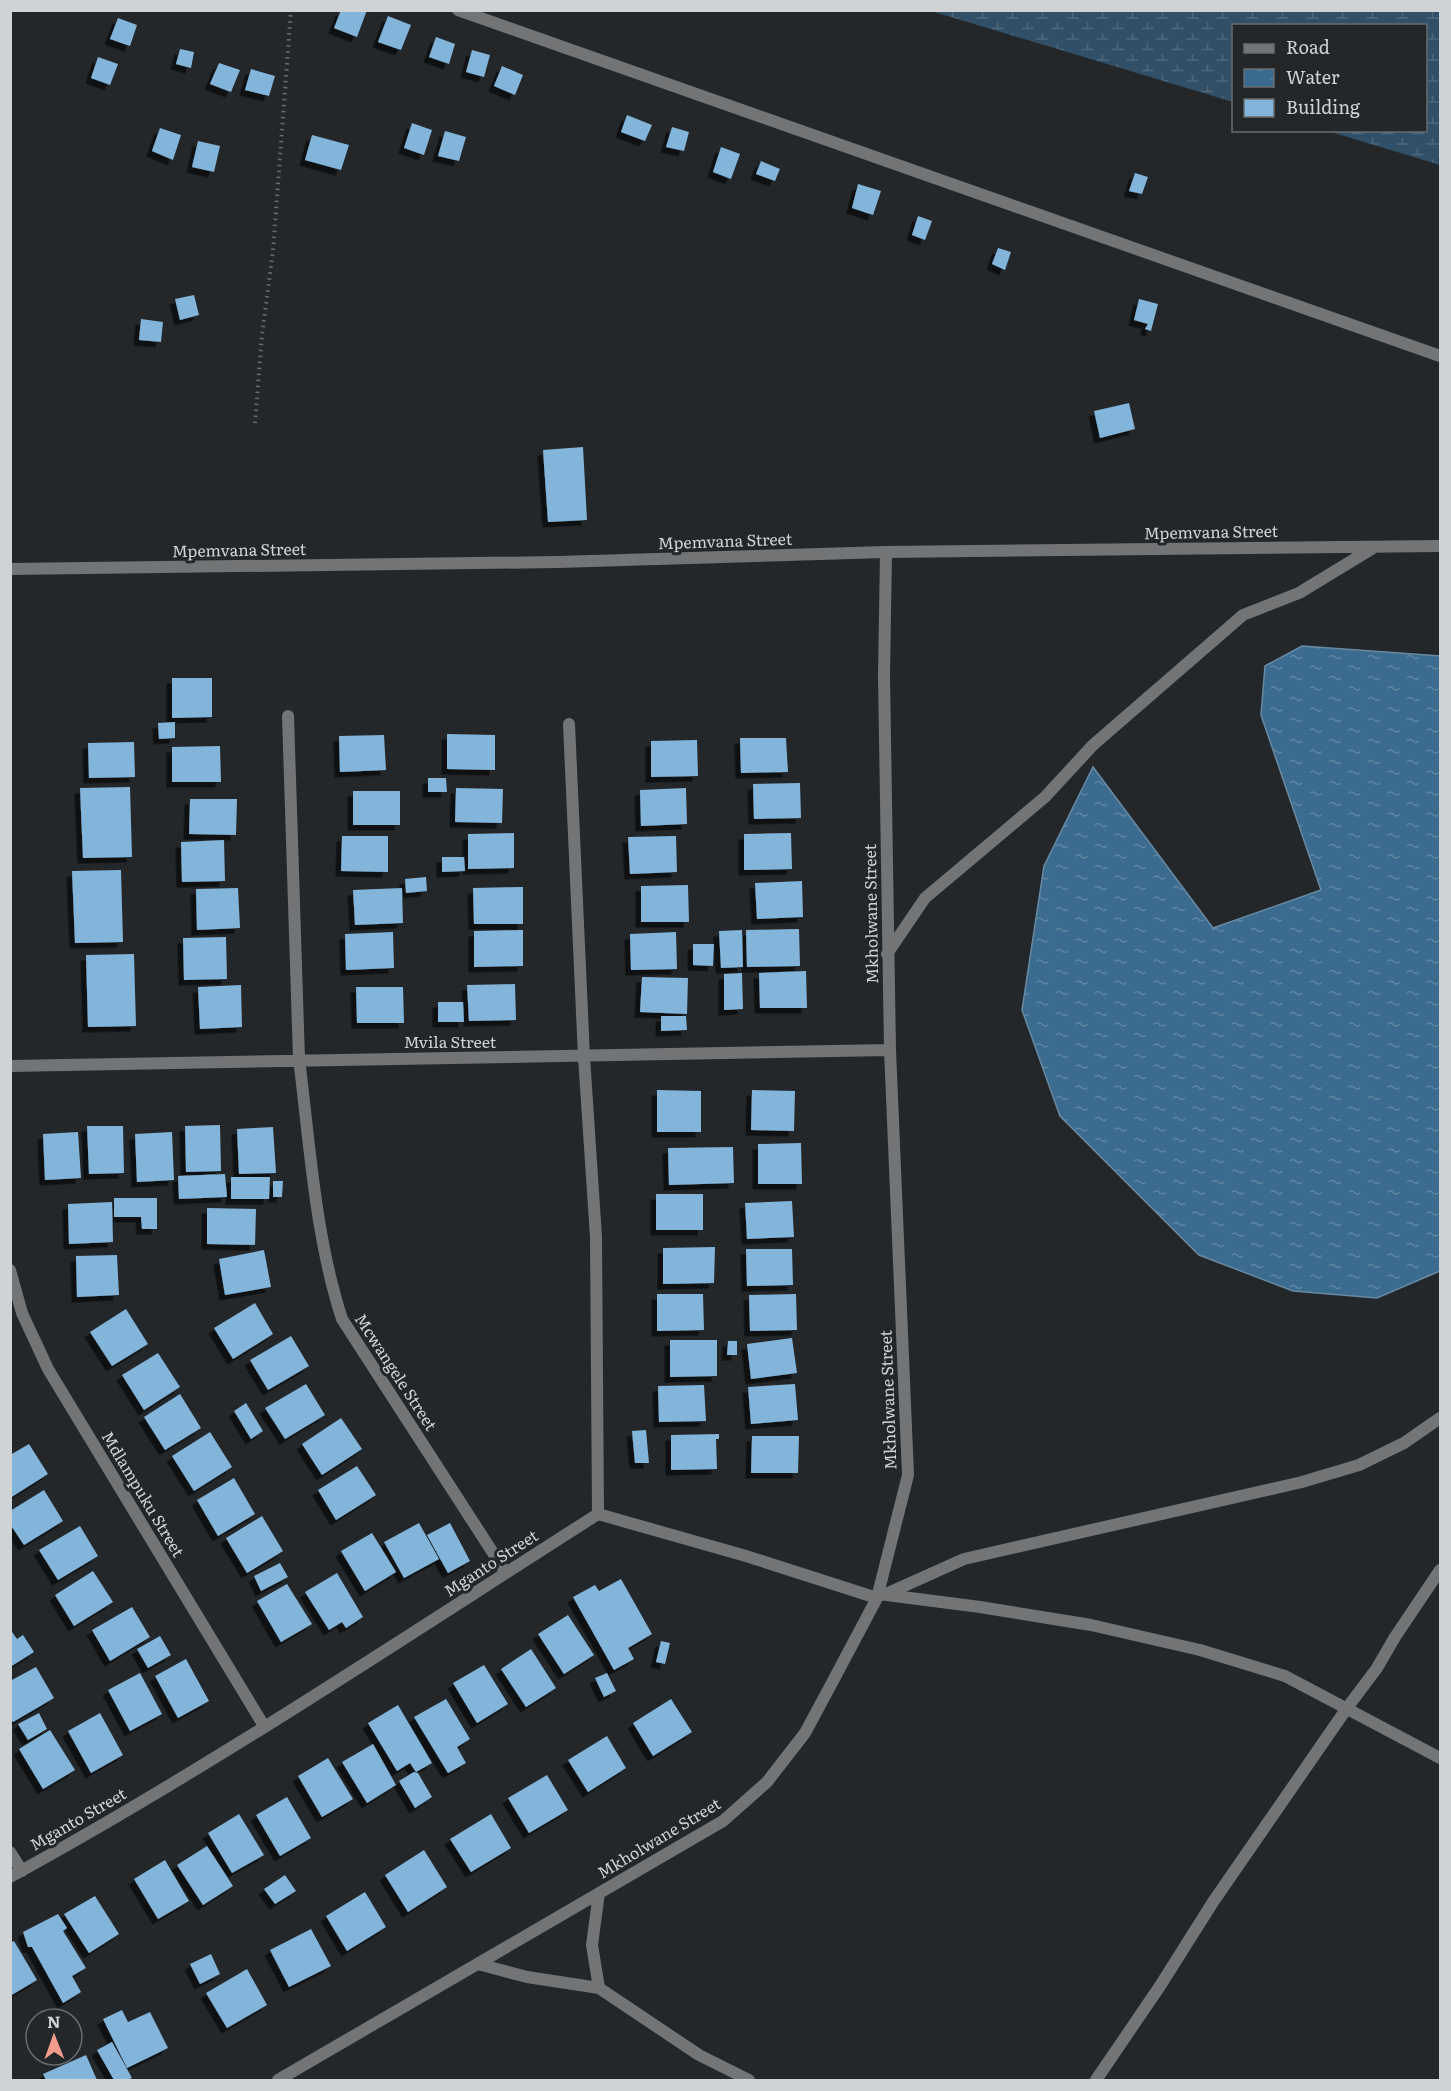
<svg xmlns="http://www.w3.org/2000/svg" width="1451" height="2091" font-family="Literata,serif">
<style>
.wetland{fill:url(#wetland-marsh)}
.water{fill:url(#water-ripples);stroke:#688aa3;stroke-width:1.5}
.building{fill:#83b5db;filter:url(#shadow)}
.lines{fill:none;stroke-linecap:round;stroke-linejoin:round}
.path{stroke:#696d70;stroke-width:4;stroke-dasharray:1.5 4.5;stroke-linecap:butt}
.service{stroke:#727476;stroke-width:12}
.minor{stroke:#727476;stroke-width:12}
.labels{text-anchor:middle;stroke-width:6;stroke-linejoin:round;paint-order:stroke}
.street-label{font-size:16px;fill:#d0d3d5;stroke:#23272a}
</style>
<defs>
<pattern id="wetland-marsh" width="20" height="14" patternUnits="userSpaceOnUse" patternTransform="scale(1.5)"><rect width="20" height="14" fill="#315067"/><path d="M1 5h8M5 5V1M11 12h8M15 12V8" fill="none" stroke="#4e687c"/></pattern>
<pattern id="water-ripples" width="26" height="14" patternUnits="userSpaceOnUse" patternTransform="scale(1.5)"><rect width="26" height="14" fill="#3b6b8e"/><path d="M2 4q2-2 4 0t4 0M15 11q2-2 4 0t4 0" fill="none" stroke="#5f86a2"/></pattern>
<filter id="shadow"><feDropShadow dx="-5.5" dy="5.5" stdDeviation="0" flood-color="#0009"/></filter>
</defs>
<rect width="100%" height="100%" fill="#23272a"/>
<path class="wetland" d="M931 11H1440V165L1328 131 1426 130V26H1234L1233 102Z"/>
<path class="water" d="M1302 646 1440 656V1271L1377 1298 1293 1291 1199 1255 1060 1116 1022 1010 1044 866 1093 767 1213 928 1321 890 1261 715 1265 666Z"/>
<path class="building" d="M341 10H367L357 37 334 28Z
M388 16 411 25 401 50 378 42Z
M118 18 137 25 130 46 110 39Z
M436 37 455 44 449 64 429 57Z
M180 49 194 52 191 68 176 64Z
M472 50 490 55 484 77 466 72Z
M98 57 118 64 110 85 91 78Z
M219 63 240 70 231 92 210 84Z
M502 66 523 75 515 95 494 86Z
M251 69 275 76 269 96 245 90Z
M627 115 652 125 645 141 621 132Z
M412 123 432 130 424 155 404 148Z
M672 127 689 132 684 151 666 147Z
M160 128 181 135 173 160 152 151Z
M445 131 466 137 459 161 438 156Z
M312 135 349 145 341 170 305 160Z
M198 141 220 146 214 172 192 167Z
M721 147 740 154 731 179 713 172Z
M761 161 780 169 775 181 756 174Z
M1135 173 1148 177 1142 194 1129 191Z
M858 184 881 191 873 215 852 208Z
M918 216 932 221 925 240 912 235Z
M998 248 1011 252 1005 270 992 264Z
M194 295 199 315 180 320 175 299Z
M1139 299 1158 304 1151 331 1145 329 1148 324 1134 320Z
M141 319 163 322 161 342 139 340Z
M1129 403 1135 429 1100 438 1094 411Z
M583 447 587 520 548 522 543 450Z
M172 678H212V717L172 718Z
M175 722V738L159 739 158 723Z
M447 734 495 735V770L447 769Z
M384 735 386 770 340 772 339 736Z
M740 738H786L788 772 741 773Z
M697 740 698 776 651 777V741Z
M134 742 135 777 89 778 88 743Z
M220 746 221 782H172V747Z
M428 778H446L447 792H428Z
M800 783 801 818 754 819 753 784Z
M130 787 132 857 83 858 80 788Z
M456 788 503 789 502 823 455 822Z
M686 788 687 824 641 826 640 790Z
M353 791H400V825H353Z
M190 799H237L236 835 189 834Z
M514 833V868L468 869V834Z
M791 833 792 869 744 870V834Z
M342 836H388V872L341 871Z
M676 836 677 872 630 874 628 837Z
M224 840 225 881 182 882 181 842Z
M442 857H464L465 871 442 872Z
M121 870 123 942 75 943 72 871Z
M426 877 427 891 406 893 405 879Z
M802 881 803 917 757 919 755 883Z
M688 885 689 922H641V886Z
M523 887V924H474L473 888Z
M238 888 240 928 197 930 196 889Z
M402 888 403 923 355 925 353 890Z
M799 929 800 966 747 967 746 930Z
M523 930V966L474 967V931Z
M742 930 743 967 721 968 719 931Z
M393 932 394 968 346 970 345 934Z
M676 932 677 969 631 970 630 934Z
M226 937 227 979 184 980 183 938Z
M693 944H714L713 966 693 965Z
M134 954 136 1026 88 1027 86 955Z
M806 971 807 1008H760L759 973Z
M742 973 743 1009 724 1010V974Z
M642 977 688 978 687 1014 640 1012Z
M515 984 516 1020 469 1021 467 985Z
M241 985 242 1027 200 1029 198 987Z
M356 987H403L404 1023H357Z
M438 1002H463L464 1022H438Z
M661 1016H686L687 1030 661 1031Z
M657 1090 701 1091V1132H657Z
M752 1090 795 1091 794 1131 751 1130Z
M220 1125 221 1171 186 1172 185 1126Z
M87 1126H123L124 1173 89 1174Z
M273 1127 276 1173 239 1174 237 1129Z
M78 1132 81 1178 45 1180 43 1134Z
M172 1132 174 1180 137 1182 135 1134Z
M801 1143 802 1184H758V1144Z
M733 1147 734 1183 669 1185 668 1148Z
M225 1174 227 1197 179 1199 178 1176Z
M231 1177H270L269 1199H231Z
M273 1181H283L282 1197H273Z
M656 1194H703V1230H656Z
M114 1198H157V1229H142L141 1217H114Z
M792 1201 794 1237 747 1239 745 1203Z
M112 1202 113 1242 69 1244 68 1204Z
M207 1208 256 1209 255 1245 207 1244Z
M715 1247 714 1283 663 1284V1248Z
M746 1249H792L793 1285 747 1286Z
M264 1250 271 1287 225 1295 219 1259Z
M117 1255 119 1295 77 1297 76 1256Z
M657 1294H703L704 1330 657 1331Z
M796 1294 797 1330 750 1331 749 1295Z
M255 1303 273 1334 233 1359 214 1328Z
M126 1309 148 1344 112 1366 90 1332Z
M291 1336 309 1366 268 1390 250 1360Z
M792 1338 797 1373 751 1379 747 1344Z
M670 1340H717V1376L670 1377Z
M728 1341H737V1355H727Z
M158 1353 180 1387 144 1410 122 1375Z
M306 1384 325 1415 285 1439 265 1408Z
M795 1384 798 1420 751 1424 748 1387Z
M704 1385 706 1421 659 1422 658 1386Z
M180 1394 201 1428 165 1450 144 1417Z
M246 1403 263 1431 251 1439 234 1411Z
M341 1418 362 1449 322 1475 302 1444Z
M646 1430 649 1463H635L632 1431Z
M210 1432 232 1467 194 1491 172 1456Z
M719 1434V1439H716L717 1469 671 1470V1435Z
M752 1436H799L798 1473H751Z
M29 1444 48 1474 10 1498V1455Z
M357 1466 376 1495 336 1520 318 1490Z
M234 1478 255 1514 218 1536 197 1500Z
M44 1490 63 1521 24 1545 10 1524V1511Z
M262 1516 283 1551 247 1573 226 1538Z
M419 1523 439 1559 404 1578 384 1542Z
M450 1523 470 1561 448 1573 427 1535Z
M80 1526 98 1556 58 1580 39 1550Z
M372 1533 396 1572 365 1591 341 1551Z
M280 1563 288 1577 261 1591 254 1576Z
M93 1571 113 1602 74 1626 55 1595Z
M337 1573 363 1617 346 1628 342 1622 329 1630 305 1592Z
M621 1579 652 1634 628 1648 634 1659 614 1670 573 1597 595 1585 599 1591Z
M287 1584 312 1624 281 1642 257 1601Z
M132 1607 150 1637 110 1661 92 1630Z
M568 1615 594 1655 564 1674 538 1634Z
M10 1629 17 1639 23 1635 34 1652 10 1667Z
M160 1636 171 1655 148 1668 137 1649Z
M661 1641 670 1643 665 1664 656 1662Z
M531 1649 556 1688 526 1707 501 1669Z
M186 1659 209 1701 178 1718 155 1676Z
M484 1665 508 1704 477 1723 453 1683Z
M36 1667 54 1698 13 1722 10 1718V1681Z
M140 1673 162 1714 130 1731 108 1690Z
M607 1673 616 1691 604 1697 595 1678Z
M446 1699 470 1739 457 1747 466 1763 448 1773 414 1717Z
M671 1699 692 1732 653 1756 633 1723Z
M398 1705 432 1763 416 1772 410 1763 397 1771 368 1723Z
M39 1713 47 1729 28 1740 18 1724Z
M100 1713 123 1755 91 1773 68 1731Z
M50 1730 75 1770 43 1789 19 1749Z
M607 1736 626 1768 588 1792 568 1760Z
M373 1744 396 1785 367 1803 342 1762Z
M328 1758 353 1799 322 1817 298 1776Z
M414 1772 418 1773 432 1797 415 1808 399 1781Z
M547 1775 568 1810 529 1833 508 1798Z
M287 1797 311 1838 280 1856 256 1815Z
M239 1814 264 1855 232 1873 208 1833Z
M491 1814 511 1848 471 1872 450 1839Z
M207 1846 233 1886 203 1905 177 1865Z
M424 1850 447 1887 408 1912 385 1875Z
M165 1860 189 1901 158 1919 134 1879Z
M285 1875 296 1891 275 1904 264 1889Z
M365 1892 386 1927 347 1951 326 1916Z
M95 1896 119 1934 89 1953 64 1914Z
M58 1914 67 1928 63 1931 86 1968 72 1976 81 1992 63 2003 32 1947H28L23 1932Z
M311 1929 331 1966 289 1987 270 1950Z
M14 1941 37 1980 10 1996V1943Z
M211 1954 220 1974 200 1984 190 1964Z
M247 1969 267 2005 227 2028 206 1993Z
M122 2010 128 2022 150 2012 168 2048 127 2068 103 2019Z
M112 2042 132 2078 127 2080H114L97 2050Z
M86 2055 97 2080H46L43 2074Z"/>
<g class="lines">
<path class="path" d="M255 423 262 335 273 251 291 10"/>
<path class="service" d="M458 10 1440 356
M288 716 299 1059
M569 724 584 1057
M598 1514 746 1556 877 1598"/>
<path class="minor" d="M10 569 558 562 886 552 1440 546
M887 954 925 898 1045 797 1093 745 1243 615 1299 593 1373 548
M299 1059C310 1146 315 1236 342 1319L506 1573
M10 1066 890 1050
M10 1270 22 1313 48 1369 264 1726
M879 1594 980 1607 1091 1625 1200 1650 1285 1676 1440 1758
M886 1594 964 1559 1302 1482 1359 1465 1404 1443 1440 1418
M10 1852 22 1871
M10 1877C211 1767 405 1637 598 1514L596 1237 584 1057
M478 1964 527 1977 599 1988 699 2055 749 2080
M599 1988 592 1945 599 1893
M278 2080 723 1821 767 1782 805 1733 834 1679 877 1598 908 1475 890 1050 884 676 886 552
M1096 2080 1160 1986 1213 1902 1347 1708 1377 1668 1395 1637 1440 1570"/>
</g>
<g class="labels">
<g class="street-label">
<text transform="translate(1211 532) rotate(-1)" y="6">Mpemvana Street</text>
<text transform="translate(725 541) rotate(-2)" y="6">Mpemvana Street</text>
<text transform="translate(239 550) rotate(-1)" y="6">Mpemvana Street</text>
<text transform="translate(871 914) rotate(-91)" y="6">Mkholwane Street</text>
<text x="450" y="1048">Mvila Street</text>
<text transform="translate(396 1372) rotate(57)" y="6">Mcwangele Street</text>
<text transform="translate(888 1400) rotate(-92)" y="6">Mkholwane Street</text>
<text transform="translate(143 1494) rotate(59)" y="6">Mdlampuku Street</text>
<text transform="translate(491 1563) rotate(-33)" y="6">Mganto Street</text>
<text transform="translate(78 1819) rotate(-30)" y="6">Mganto Street</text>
<text transform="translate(659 1838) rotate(-31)" y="6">Mkholwane Street</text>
</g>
</g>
<rect width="1451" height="2091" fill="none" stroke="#d0d3d5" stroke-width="24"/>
<rect x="1232" y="24" width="195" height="108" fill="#23272a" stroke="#686c6e" stroke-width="1.5"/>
<rect x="1244" y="44" width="30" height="9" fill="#727476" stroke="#686c6e" stroke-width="1.5"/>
<text x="1286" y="54" font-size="18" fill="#d0d3d5">Road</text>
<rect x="1244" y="69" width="30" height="18" fill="url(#water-ripples)" stroke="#686c6e" stroke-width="1.5"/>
<text x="1286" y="84" font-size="18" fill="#d0d3d5">Water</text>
<rect x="1244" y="99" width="30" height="18" fill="#83b5db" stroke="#686c6e" stroke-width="1.5"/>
<text x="1286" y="114" font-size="18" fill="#d0d3d5">Building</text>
<g transform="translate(54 2037) rotate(359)"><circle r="28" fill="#23272a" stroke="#686c6e" stroke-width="1.5"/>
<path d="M0-4.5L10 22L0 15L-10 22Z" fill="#f49d8c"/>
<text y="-9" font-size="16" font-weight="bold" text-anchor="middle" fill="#d0d3d5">N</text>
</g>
</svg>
